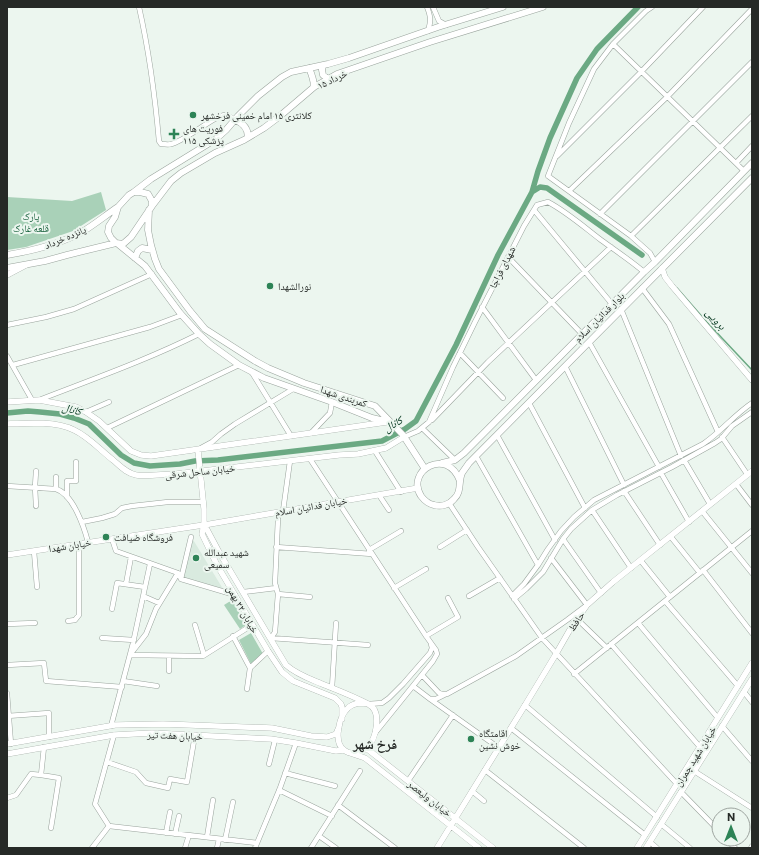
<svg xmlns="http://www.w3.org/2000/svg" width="759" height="855" font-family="Commissioner,'Noto Naskh Arabic',sans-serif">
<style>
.built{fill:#d9eadf}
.green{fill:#a9d1b8}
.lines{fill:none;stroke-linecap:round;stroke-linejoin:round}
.stream{stroke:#6ba983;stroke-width:1.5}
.canal{stroke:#6ba983;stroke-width:5.5}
.minor-casing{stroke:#9aa49d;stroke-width:5.5}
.tertiary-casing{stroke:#9aa49d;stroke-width:6}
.secondary-casing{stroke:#9aa49d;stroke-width:7}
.minor{stroke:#fff;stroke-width:4.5}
.tertiary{stroke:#fff;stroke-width:5.5}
.secondary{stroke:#fff;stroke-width:6}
.poi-dot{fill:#2d8356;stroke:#ecf6ef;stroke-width:1.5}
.labels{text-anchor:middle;stroke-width:4;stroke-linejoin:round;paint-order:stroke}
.street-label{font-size:10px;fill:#262a27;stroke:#ecf6ef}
.poi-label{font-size:10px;fill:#262a27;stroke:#ecf6ef;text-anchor:start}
.park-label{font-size:10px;fill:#19613d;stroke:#ecf6ef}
.water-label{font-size:11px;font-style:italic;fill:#00331b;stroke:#ecf6ef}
.district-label{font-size:14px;font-weight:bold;fill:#262a27;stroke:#ecf6ef}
</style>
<rect width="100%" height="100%" fill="#ecf6ef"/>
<path class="built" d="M192 538 223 589 221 591 183 578Z"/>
<path class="green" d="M101 192 106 210 73 231 26 247 7 250V197L72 201Z
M232 600 246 625 240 629 224 605Z
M251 633 263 654 251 664 239 640Z"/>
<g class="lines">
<path class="stream" d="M677 288 705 320 752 370"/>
<path class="canal" d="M532 192 538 171 550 138 577 78 597 49 638 7
M7 413 28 411 40 412 60 414 74 418 89 424 121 455 134 463 150 466 180 464 195 461 218 460 382 441 405 429 416 421 456 345 498 255 532 192 540 187 547 188 642 255"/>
<defs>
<path id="minor" d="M139 7C149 51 155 96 159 141L161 144C165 144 168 145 171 144 186 141 217 113 226 115 229 116 232 118 235 120
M427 7C431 17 431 21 428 31
M433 7 439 21 446 25
M652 7 646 11 613 44 594 69 569 123 548 176 631 236 650 253 655 262
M613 44 744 171
M557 156 641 72 703 7
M736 163 752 146
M569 191 667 97 752 9
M534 210 612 304
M600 214 752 62
M631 236 752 116
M508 257 582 334
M642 288 669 324 718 432
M482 307 536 380
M621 309 681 456
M7 325 46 317 74 309 152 274
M589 342 659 467
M460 353 503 398
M7 356 32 400
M13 365 150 327 182 315
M565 366 624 485
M251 371 291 436
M39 400C93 379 147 360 199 334
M529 403 585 508
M86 412 109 402
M432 420 488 362 611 247
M107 428 239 365
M422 428 455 460
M311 433 330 413 332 402
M497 435 555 540
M404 437 418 431 429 422 453 367 475 322 524 226 537 205 548 202C567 212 584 227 601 240 616 251 630 260 644 272
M722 437 747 474
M201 448 212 442 221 434 235 424 293 389
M375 451 401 492
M476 456 538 565
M310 459 426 636 436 650 437 654 433 661 375 733
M684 460 710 504
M36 471 35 487 36 506
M661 473 689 522
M736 484 752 505
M7 486 56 489C73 494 84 527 88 542
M56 489V477
M624 491 660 545
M379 495 389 510
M67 497V481H76V462
M449 503 478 547 542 638 677 784
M592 510 631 568
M283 511 290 461
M702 511 752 573
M278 519 275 583 278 594 275 632 271 638 368 645
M82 522 102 518 115 514 122 508 132 506 168 502H203
M671 537 700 573
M112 539 116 551 178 573 181 579 235 595
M563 539 601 593
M276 547 372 554
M440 547 467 530
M369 550 401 531
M34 551 37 587
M641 561 670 597
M703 570 752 633
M181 579 191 537
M126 584 131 557
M394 588 426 569
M243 592 276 588
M278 594 310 597
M143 596 159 603
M469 596 500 578
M512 596 524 584 538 565 548 549 561 531 574 517 594 500 703 444C721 432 734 415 752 403
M514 599 526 589 543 572 563 539 571 529 592 510 617 495 672 467 715 443 721 439 732 426 752 412
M665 601 738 686
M112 609 117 583 145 587
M577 619 607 648
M68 621 75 620 79 615V544
M638 623 718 718
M7 624 35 623
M195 625 204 655
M233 636 250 668
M426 636 458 617 448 598
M102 638 134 640
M611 644 700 747
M132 652 146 634 156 609 178 573
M130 655 203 656 252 625
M169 656V671
M7 665 44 663 46 681 122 687
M574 674 752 531
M422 675 439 693 442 694H447L516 656 567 620 587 605 551 558
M123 681 157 686
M413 686 430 699H436L446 694
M332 688 336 623
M247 689 250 668 268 651
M744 692 752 702
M7 693 11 744
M430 699 499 748
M368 704 382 703 389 698 403 684 430 653 432 648 431 644
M525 705 657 817
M7 716 49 713V737
M111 726 133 643 150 564
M722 726 752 761
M511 728 645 835
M107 762 136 772 146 783 168 788 170 779 187 782 195 735
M269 764 275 740
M485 770 584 848
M694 771 752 808
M285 773 335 786
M41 775 44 747
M408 781 453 715
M279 790 332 816
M472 791 484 801
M681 792 719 831
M7 798 16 795 31 774 41 775 59 778 51 828
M338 805 395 848
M661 824 690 848
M109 826 257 843
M109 826 95 804 114 735
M166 833 170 812
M175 834 179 816
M319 836 336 848
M207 837 213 800
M726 839 735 848
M225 840 233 802
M650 842 657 848
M92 848 109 826
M185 848 189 835
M217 848 219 839
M255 848 280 788 296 743
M311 848 360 771
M751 848 752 846"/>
<path id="tertiary" d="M662 268 665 277 672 286 752 380
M7 275 26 265
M7 402 39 400 76 407 86 412 99 421 131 451 141 455 151 456 387 422
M7 424C28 423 55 421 74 430 89 437 100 450 113 460 120 466 126 473 136 475 146 477 164 474 176 474L339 455 358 454 386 448 404 437
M198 450 204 509V524L202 534 217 565 268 651 282 672 293 681 335 698 341 704 342 707V719
M204 524 219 552 286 665C296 674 310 679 322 684 337 690 353 696 368 704
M7 555 210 524 418 488
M359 703C361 703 365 703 368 704 383 711 376 739 367 748 361 754 350 755 344 750 333 742 339 716 348 708 351 705 354 704 359 703Z
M7 744 115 725 163 724 272 728 311 736 327 737 336 734 339 727
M366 748 493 848
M350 753 365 758 479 848
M7 754 114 735 152 733 271 739 296 743 336 751 344 750
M437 848 527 702 556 654 572 626 587 605 613 582 752 471
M637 848 752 663
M646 848 752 679"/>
<path id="secondary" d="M323 65 322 70 323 75 328 79
M309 68C312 75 314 80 314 87
M235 120C243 123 248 128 248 137
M134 192 151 179 216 139 226 130 238 116 258 96 282 77 291 72 328 64 349 58 438 27 503 7
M152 206 171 181 181 173 215 153 244 140 264 128 280 116 314 87 337 74 430 42 543 7
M149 210 148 230 151 245 155 259 159 269 190 311 205 329 255 361 268 368 304 383 375 406 403 435 425 469
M118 244 145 266 180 313 199 334 210 344 239 365 264 378 332 402 372 418 389 422
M7 255C31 251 60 244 82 232 94 225 106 215 118 207
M135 258 138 251 142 248 152 250
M7 268 45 261 67 255 116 243 123 244 131 237 152 206V201L148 194 140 192H134L129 195 118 207 115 217 109 226 108 232 111 238 116 243
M442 463 455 460 464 453 644 272 655 262 752 163
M460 481C447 446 405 471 421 496 424 500 429 504 434 505 441 507 449 505 454 499 462 492 458 482 462 473 464 470 467 466 469 463L752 178"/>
</defs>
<use href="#minor" class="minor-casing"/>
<use href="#tertiary" class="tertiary-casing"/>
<use href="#secondary" class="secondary-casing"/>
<use href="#minor" class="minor"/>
<use href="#tertiary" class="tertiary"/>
<use href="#secondary" class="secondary"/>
</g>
<g class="poi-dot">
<circle cx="193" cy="115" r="4"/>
<path d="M172 128h4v4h4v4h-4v4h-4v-4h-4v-4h4z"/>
<circle cx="270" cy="286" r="4"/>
<circle cx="106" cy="537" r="4"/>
<circle cx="196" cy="558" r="4"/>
<circle cx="471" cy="739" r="4"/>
</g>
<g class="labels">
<g class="street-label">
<text transform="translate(332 79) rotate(-26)" y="4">۱۵ خرداد</text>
<text transform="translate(65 237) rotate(-23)" y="4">پانزده خرداد</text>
<text transform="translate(502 267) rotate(-63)" y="4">شهدای فراجا</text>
<text transform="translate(599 317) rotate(-45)" y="4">بلوار فدائیان اسلام</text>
<text transform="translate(344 396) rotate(18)" y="4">کمربندی شهدا</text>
<text transform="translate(200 471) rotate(-6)" y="4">خیابان ساحل شرقی</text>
<text transform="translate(311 506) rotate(-10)" y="4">خیابان فدائیان اسلام</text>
<text transform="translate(70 545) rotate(-9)" y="4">خیابان شهدا</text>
<text transform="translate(243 609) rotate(60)" y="4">خیابان ۲۲ بهمن</text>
<text transform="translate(576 621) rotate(-56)" y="4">حافظ</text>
<text transform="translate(175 735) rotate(2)" y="4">خیابان هفت تیر</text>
<text transform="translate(695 756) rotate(-58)" y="4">خیابان شهید چمران</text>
<text transform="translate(430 798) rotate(38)" y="4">خیابان ولیعصر</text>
</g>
<g class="poi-label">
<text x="201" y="119">کلانتری ۱۵ امام خمینی فرخشهر</text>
<text x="183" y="132">فوریت های<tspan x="183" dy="12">پزشکی ۱۱۵</tspan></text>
<text x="278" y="290">نورالشهدا</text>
<text x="114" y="541">فروشگاه ضیافت</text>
<text x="204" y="556">شهید عبدالله<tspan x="204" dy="12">سمیعی</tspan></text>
<text x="479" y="737">اقامتگاه<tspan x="479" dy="12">خوش نشین</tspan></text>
</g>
<g class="park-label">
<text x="31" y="220">پارک<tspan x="31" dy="12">قلعه غارک</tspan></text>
</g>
<g class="water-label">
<text transform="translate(716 319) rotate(48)" y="4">برویی</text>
<text transform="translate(72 409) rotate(15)" y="4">کانال</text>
<text transform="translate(393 424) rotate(-31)" y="4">کانال</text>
</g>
<g class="district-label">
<text x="375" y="749">فرخ شهر</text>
</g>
</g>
<rect width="759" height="855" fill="none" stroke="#262a27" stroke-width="16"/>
<g transform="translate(731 827)"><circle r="19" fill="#ecf6ef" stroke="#9da49f"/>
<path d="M0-3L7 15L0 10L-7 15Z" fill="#2d8356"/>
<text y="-6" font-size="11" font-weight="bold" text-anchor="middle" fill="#262a27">N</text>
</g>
</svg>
